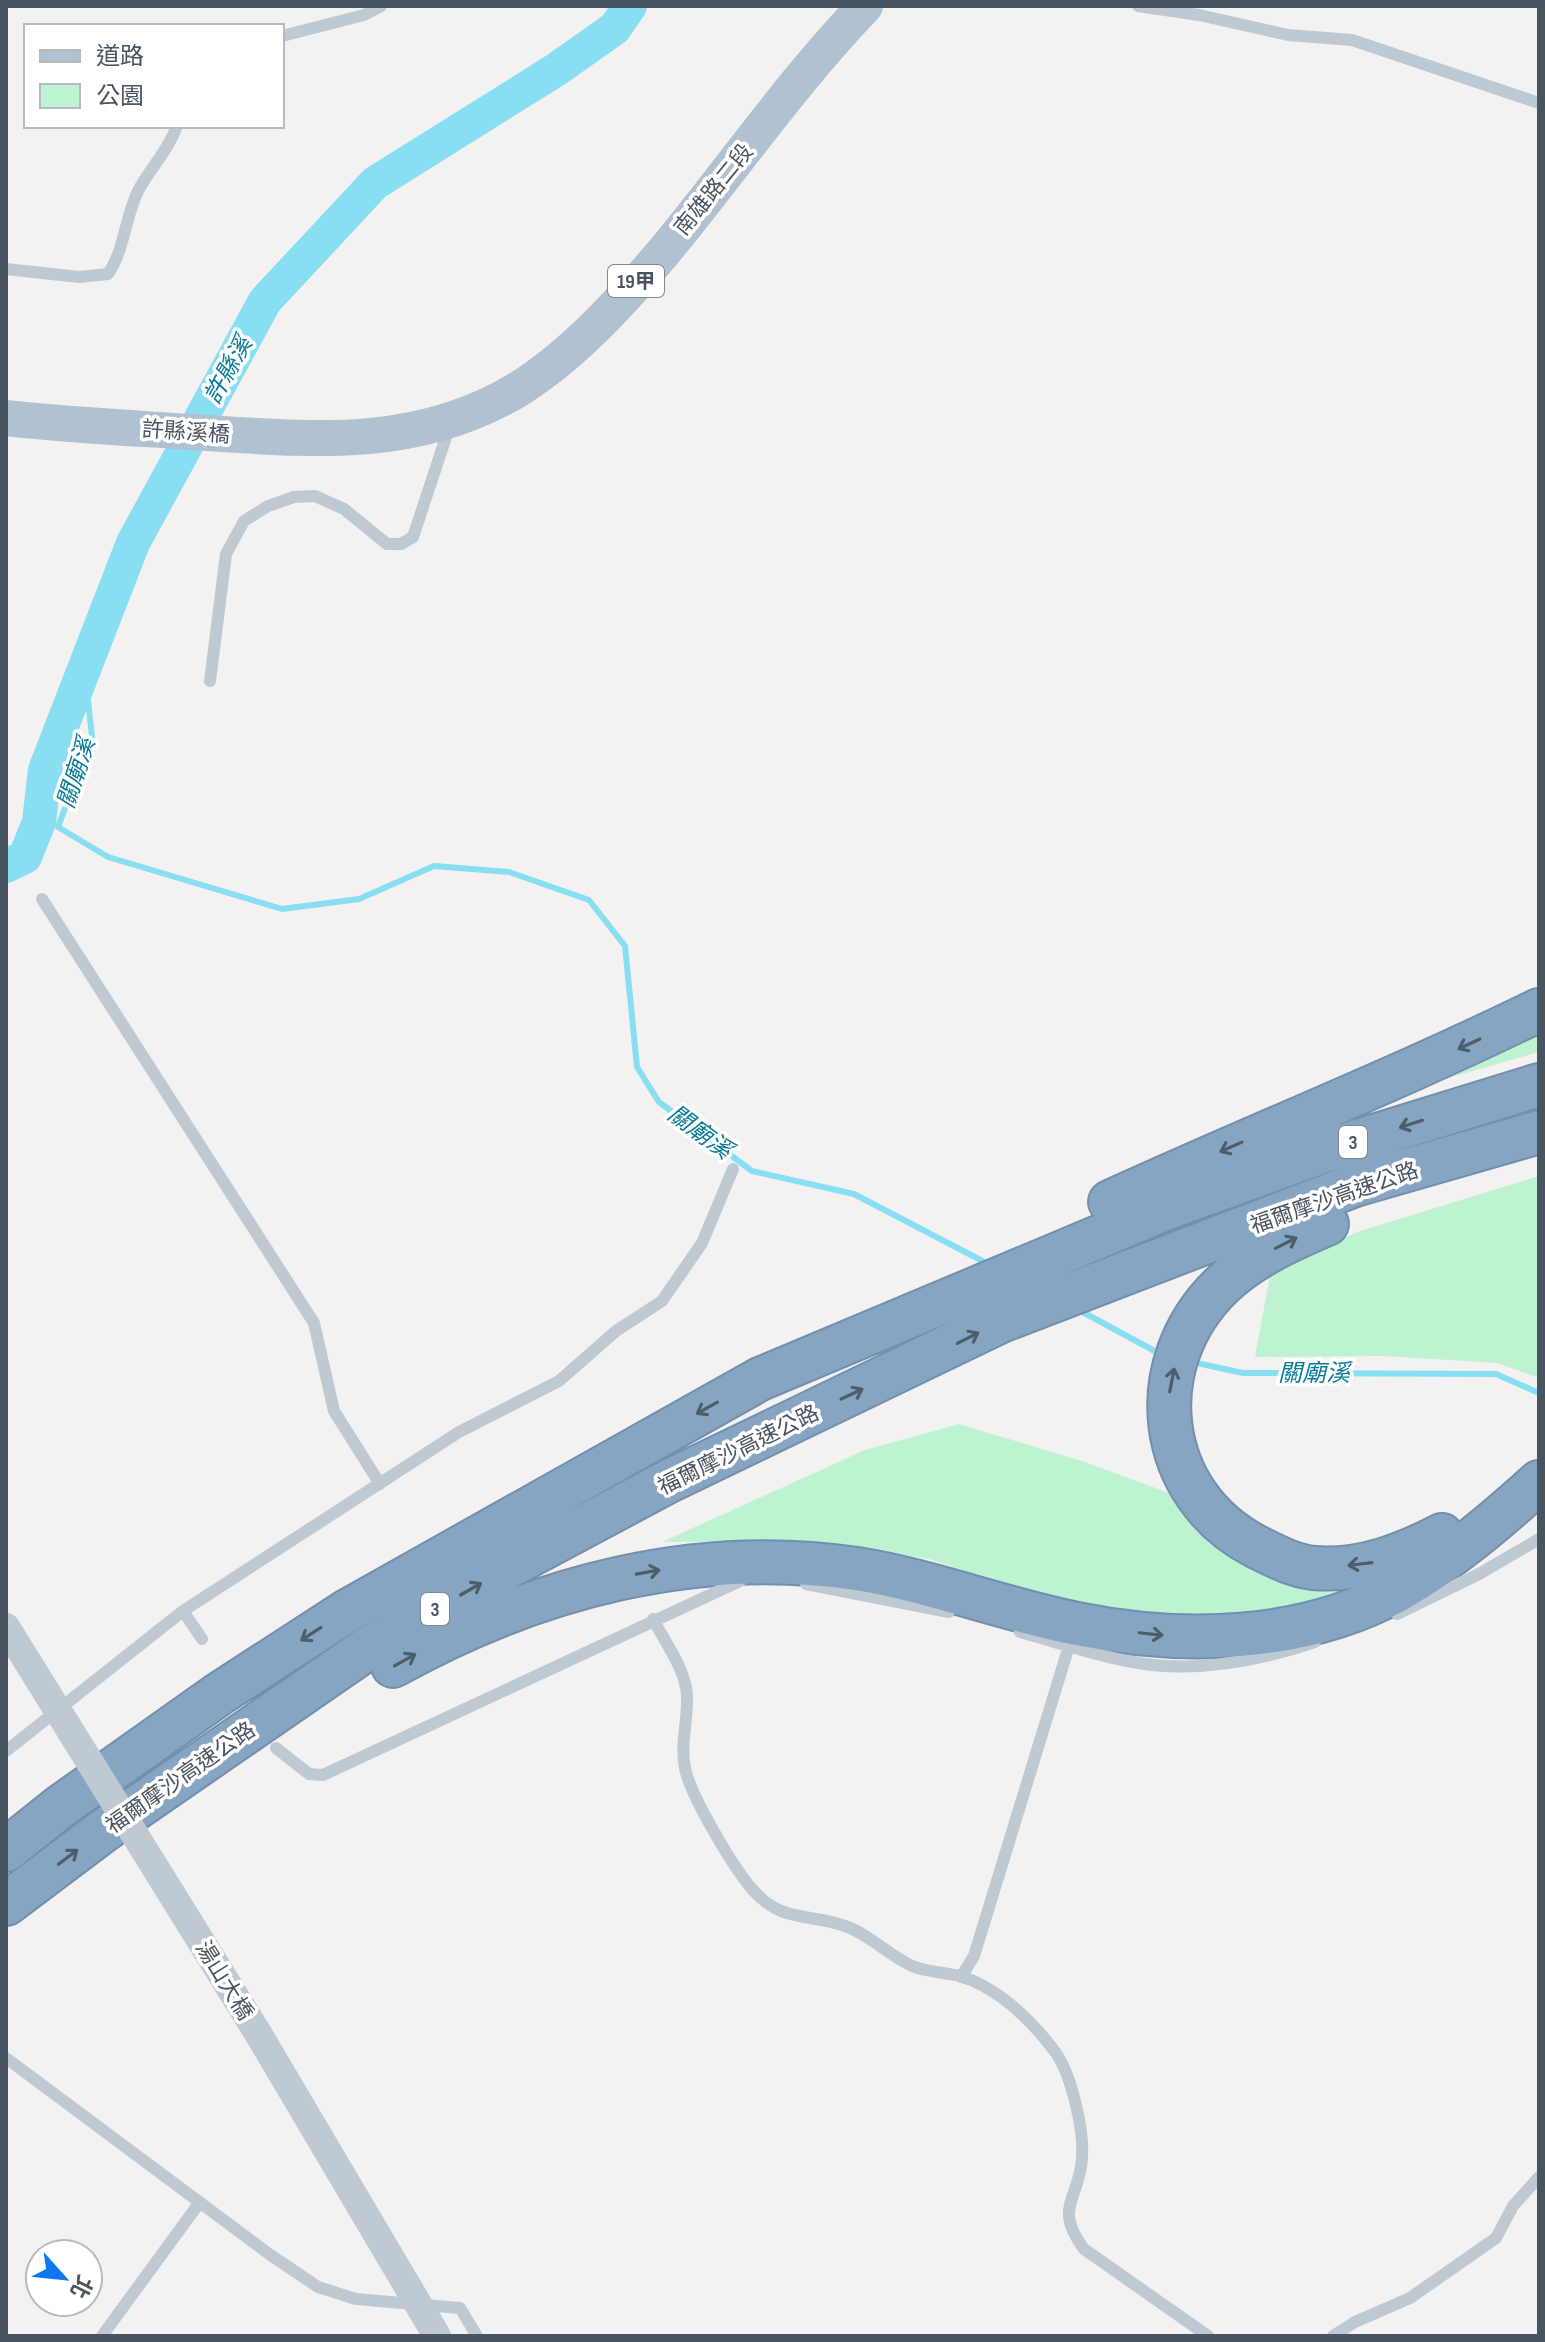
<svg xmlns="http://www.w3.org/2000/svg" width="1545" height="2342" font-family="'Sofia Sans Condensed','Noto Sans TC',sans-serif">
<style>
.green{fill:#bef3d1}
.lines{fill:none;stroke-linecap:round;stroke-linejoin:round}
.stream{stroke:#89dff2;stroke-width:6}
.river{stroke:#89dff2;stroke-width:34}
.motorway-casing{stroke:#7190af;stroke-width:46}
.service{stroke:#bec9d1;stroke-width:12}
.primary{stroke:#b0c1d1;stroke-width:36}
.motorway{stroke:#86a5c3;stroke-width:42}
.tertiary-bridge{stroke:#bec9d1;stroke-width:28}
.oneway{stroke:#4e5d6a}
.labels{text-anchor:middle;stroke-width:7;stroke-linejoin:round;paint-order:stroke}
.shield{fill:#fff;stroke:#7f8890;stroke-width:2}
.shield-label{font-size:20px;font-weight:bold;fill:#485560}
.street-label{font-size:22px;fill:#485560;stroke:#fff}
.water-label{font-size:24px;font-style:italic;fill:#067b97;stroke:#fff}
</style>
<rect width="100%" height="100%" fill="#f4f1f1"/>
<path class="green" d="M1539 1027V1052L1385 1096Z
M1539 1176V1378L1497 1363 1383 1356 1255 1357 1270 1275 1357 1232Z
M959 1424 1085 1462 1169 1493 1235 1546 1381 1585 1234 1622 1074 1606 929 1559 813 1541 662 1542 865 1450Z"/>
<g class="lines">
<path class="stream" d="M84 667 92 736 58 827 108 857 282 909 359 899 434 866 509 872 589 900 625 946 637 1067 659 1102 752 1171 854 1194 992 1266
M1077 1309 1162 1355
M1192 1362 1243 1373 1496 1374 1539 1393"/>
<path class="river" d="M6 866 25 857 39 822 45 770 133 543 265 301 375 183 557 69 615 28 630 6"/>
<defs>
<path id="motorway" d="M1110 1202C1252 1137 1398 1079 1539 1010
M1327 1224C1290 1240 1251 1257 1222 1285 1140 1364 1155 1495 1257 1547 1275 1556 1294 1566 1314 1568 1360 1572 1403 1555 1442 1535
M393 1666C535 1587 695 1545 857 1569 932 1581 1002 1609 1077 1624 1182 1645 1302 1643 1398 1590 1449 1561 1496 1521 1539 1482
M6 1850 61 1806 219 1694 347 1611 760 1379 1170 1207 1322 1152 1539 1085
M6 1904 103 1831 368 1648 506 1568 669 1481 1001 1321 1355 1185 1539 1132"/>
</defs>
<use href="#motorway" class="motorway-casing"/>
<path class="service" d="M1138 6 1199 15 1288 35 1352 40 1539 103
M282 36 364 15 381 6
M6 269 79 277 108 274C125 249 125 217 138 191 150 168 168 151 177 126
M210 681 226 554 244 521 268 506 294 497 315 496 344 509 387 544H401L413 537 450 425
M42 899 314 1323 334 1411 380 1484
M806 1584 949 1612
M183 1611 202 1639
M1397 1614 1479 1574 1539 1539
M653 1619C665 1642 686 1670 687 1696 688 1721 680 1743 685 1768 690 1795 733 1867 752 1889 781 1923 808 1913 845 1926 869 1934 888 1955 912 1966 926 1972 944 1972 959 1976 996 1986 1030 2019 1053 2049 1071 2071 1084 2129 1082 2158 1079 2201 1053 2207 1084 2249L1208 2336
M1020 1632C1056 1642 1091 1654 1127 1661 1189 1674 1256 1662 1315 1642
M276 1748 309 1774 323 1775 740 1581
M6 1751 183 1611 459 1432 559 1381 616 1331 662 1301 702 1243 733 1169
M961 1977 974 1956 1069 1646
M6 2058 269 2254 318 2287 356 2299 460 2308 477 2336
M102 2336 200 2202
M1333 2336 1355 2322 1410 2298 1496 2238 1513 2206 1539 2177"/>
<path class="primary" d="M6 418C68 425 131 428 193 432 306 439 414 452 517 390 572 356 620 303 662 254 730 172 791 83 865 6"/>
<use href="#motorway" class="motorway"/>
<path class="tertiary-bridge" d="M6 1627 259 2035 437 2336"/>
</g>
<defs><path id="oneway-shaft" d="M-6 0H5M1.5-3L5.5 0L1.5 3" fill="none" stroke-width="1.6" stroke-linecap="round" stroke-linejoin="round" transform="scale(2)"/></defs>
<g class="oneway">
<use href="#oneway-shaft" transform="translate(1469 1044) rotate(155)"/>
<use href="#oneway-shaft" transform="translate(1411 1124) rotate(162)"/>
<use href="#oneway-shaft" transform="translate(1231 1147) rotate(156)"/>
<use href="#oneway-shaft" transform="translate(1286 1243) rotate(-27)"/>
<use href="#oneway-shaft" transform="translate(968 1338) rotate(-27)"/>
<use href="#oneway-shaft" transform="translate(1172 1380) rotate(-79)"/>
<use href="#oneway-shaft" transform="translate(852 1394) rotate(-25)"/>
<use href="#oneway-shaft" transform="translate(707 1408) rotate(151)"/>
<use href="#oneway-shaft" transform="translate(1360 1564) rotate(173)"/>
<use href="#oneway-shaft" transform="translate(648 1572) rotate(-10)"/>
<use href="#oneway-shaft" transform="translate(471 1589) rotate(-30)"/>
<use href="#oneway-shaft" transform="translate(311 1634) rotate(147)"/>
<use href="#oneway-shaft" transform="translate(1151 1634) rotate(6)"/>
<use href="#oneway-shaft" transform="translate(405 1660) rotate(-29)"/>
<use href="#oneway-shaft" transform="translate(68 1857) rotate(-37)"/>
</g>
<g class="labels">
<g class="shield">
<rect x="608" y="265" width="56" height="32" rx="6"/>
<rect x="1339" y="1126" width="28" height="32" rx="6"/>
<rect x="421" y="1593" width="28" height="32" rx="6"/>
</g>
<g class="shield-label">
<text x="636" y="288">19甲</text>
<text x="1353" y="1149">3</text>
<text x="435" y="1616">3</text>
</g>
<g class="street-label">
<text transform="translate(713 189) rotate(-51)" y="8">南雄路二段</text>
<text transform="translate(186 431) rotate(4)" y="8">許縣溪橋</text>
<text transform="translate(1334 1197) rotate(-19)" y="8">福爾摩沙高速公路</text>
<text transform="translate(738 1449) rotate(-26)" y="8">福爾摩沙高速公路</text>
<text transform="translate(180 1777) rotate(-35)" y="8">福爾摩沙高速公路</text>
<text transform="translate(225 1980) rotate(58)" y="8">湯山大橋</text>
</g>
<g class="water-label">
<text transform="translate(228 370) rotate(-61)" y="8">許縣溪</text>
<text transform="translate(76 773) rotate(-72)" y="8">關廟溪</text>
<text transform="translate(700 1132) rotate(36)" y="8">關廟溪</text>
<text x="1314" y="1381">關廟溪</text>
</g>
</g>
<rect width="1545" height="2342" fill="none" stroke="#485560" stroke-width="16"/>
<rect x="24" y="24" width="260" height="104" fill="#ffffff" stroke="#b6bbbf" stroke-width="2"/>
<rect x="40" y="50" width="40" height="12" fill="#b0c1d1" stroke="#b6bbbf" stroke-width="2"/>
<text x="96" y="64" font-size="24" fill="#485560">道路</text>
<rect x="40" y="84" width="40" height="24" fill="#bef3d1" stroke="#b6bbbf" stroke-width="2"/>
<text x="96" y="104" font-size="24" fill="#485560">公園</text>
<g transform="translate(64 2278) rotate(117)"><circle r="38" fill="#ffffff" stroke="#b6bbbf" stroke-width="2"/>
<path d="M0-6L14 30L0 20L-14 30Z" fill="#0d76f2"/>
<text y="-12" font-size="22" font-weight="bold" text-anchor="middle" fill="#485560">北</text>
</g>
</svg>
